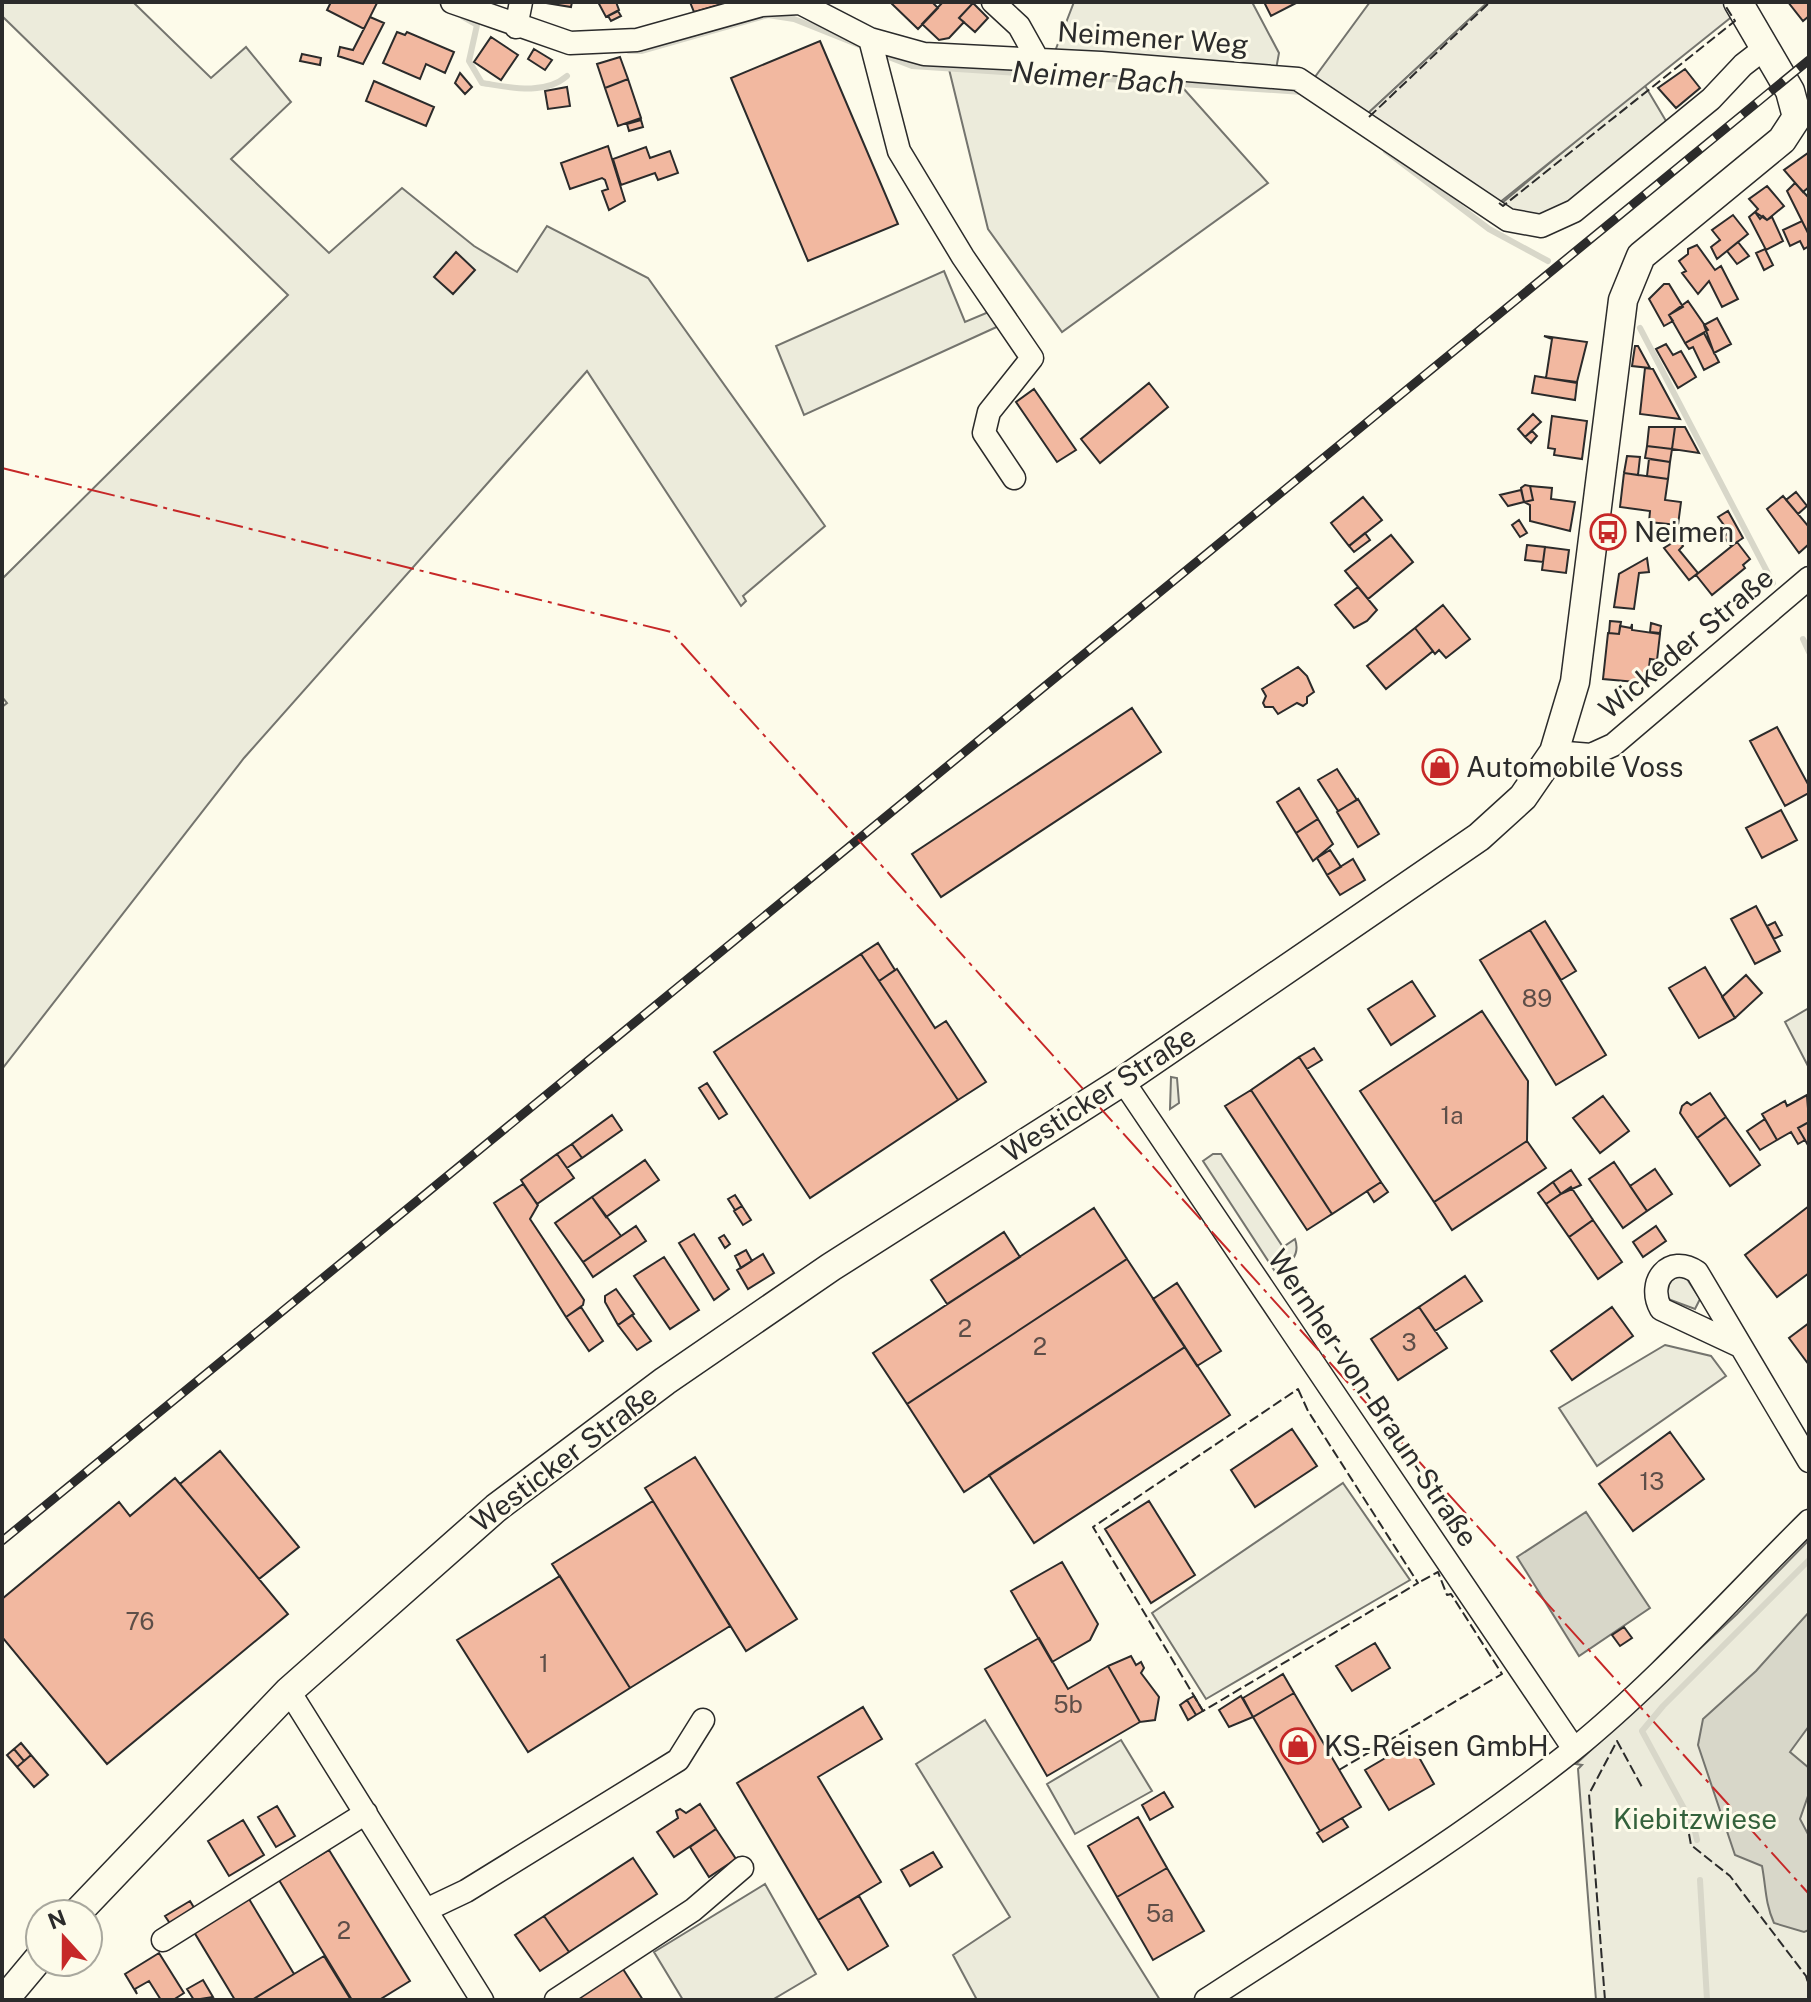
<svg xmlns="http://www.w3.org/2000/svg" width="1811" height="2002" font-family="'Public Sans',sans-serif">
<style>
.green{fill:#ecebdb;stroke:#74746e;stroke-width:2}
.parking{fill:#eceadb;stroke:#74746e;stroke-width:2}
.water{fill:#d8d7c9;stroke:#74746e;stroke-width:2}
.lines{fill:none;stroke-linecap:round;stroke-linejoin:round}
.stream{stroke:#d8d7c9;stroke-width:6}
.building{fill:#f2b8a0;stroke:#2b2b2b;stroke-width:2}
.minor-casing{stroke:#2b2b2b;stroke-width:25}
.major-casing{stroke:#2b2b2b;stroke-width:31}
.minor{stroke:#fdfbea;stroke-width:22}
.major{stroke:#fdfbea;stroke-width:28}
.rail-casing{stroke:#2b2b2b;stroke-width:9}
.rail{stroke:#fdfbea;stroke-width:6;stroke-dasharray:18;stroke-linecap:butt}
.fence{stroke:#2b2b2b;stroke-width:2;stroke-dasharray:10 4;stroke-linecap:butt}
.power{stroke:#c62828;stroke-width:2;stroke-dasharray:28 6 4 6;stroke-linecap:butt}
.labels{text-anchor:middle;stroke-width:6;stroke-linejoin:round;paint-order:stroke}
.number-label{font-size:24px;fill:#5d4e48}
.street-label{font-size:28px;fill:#2b2b2b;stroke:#fdfbea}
.poi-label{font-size:28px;fill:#2b2b2b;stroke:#fdfbea;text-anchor:start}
.park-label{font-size:28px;fill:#34623c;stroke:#fdfbea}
.water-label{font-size:30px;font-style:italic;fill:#2b2b2b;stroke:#fdfbea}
</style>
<rect width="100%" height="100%" fill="#fdfbea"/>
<path class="green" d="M2 2H133L211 78 246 47 291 102 231 159 329 253 402 188 474 246 517 272 547 226 648 278 825 526 743 596 746 601 741 606 587 371 244 758 2 1069V707L7 703 2 697V579L288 295 2 16Z
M1074 2H1252L1279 53 1275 75 1052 59Z
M1370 2H1488L1365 116 1312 81Z
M948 65 1175 79 1268 183 1062 332 988 229Z
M1644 84 1669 126 1556 214 1523 218 1502 203Z
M944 271 965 322 991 311 1001 325 804 415 776 346Z
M1809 1008V1068L1785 1022Z
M1171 1077 1177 1078 1179 1103 1170 1109Z
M1213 1154H1221L1283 1247 1295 1239C1301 1256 1289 1264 1276 1273L1203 1161Z
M1679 1276 1687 1279 1700 1299 1695 1309 1668 1299 1665 1291 1670 1280Z
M1665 1345 1711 1356 1726 1376 1597 1466 1559 1408Z
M1343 1483 1410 1580 1206 1699 1152 1613Z
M1809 1540V2000H1596L1578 1769 1582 1765 1576 1764 1737 1614Z
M985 1720 1160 2000H977L953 1955 1010 1917 916 1764Z
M1121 1740 1152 1791 1075 1834 1047 1784Z
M765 1884 816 1974 772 2000H683L654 1952Z"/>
<path class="parking" d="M1488 2H1728L1734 15 1499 203 1365 116Z"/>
<path class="water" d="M1586 1512 1650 1608 1579 1656 1517 1557Z
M1809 1612V1726L1790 1752 1809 1768V1793L1800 1819 1809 1836V1930L1804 1932 1774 1923C1765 1903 1766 1887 1762 1866L1735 1855 1698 1745 1703 1719 1756 1671Z"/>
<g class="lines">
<path class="stream" d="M463 17 477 25 469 61 482 83C509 87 544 96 567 76
M629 51H641L768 15 794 19 859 45
M881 54 912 66 1302 92
M1386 151 1489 229 1548 261
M1640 328 1773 583
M1803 639 1809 652
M1697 1840 1694 1827 1642 1731 1663 1706 1809 1560
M1700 1880 1707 2000"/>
</g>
<path class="building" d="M331 2H375L377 3 364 29 327 10Z
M540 2H572L571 7Z
M598 2H616L619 10 606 17Z
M690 2H729L694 12Z
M890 2H932L938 8 918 29Z
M943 2 973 3 959 18 964 22 949 38 939 40 922 24Z
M1264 2H1298L1271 16Z
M1788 2H1809V16L1803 21Z
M973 3 988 18 975 32 959 18Z
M618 11 621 16 611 21 608 16Z
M370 17 384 23 363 64 338 56 340 47 353 50Z
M397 32 405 35 407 32 454 52 445 73 426 64 420 79 383 63Z
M491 37 518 55 501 80 474 62Z
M820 41 898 224 808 261 731 78Z
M534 49 552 60 545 70 528 59Z
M302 54 321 58 320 65 300 61Z
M620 57 628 79 605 88 597 64Z
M1685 69 1700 88 1676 108 1658 88Z
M460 73 472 87 465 94 455 83Z
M628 79 641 118 618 126 605 88Z
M374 81 434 107 426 126 366 101Z
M567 87 570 106 548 109 545 91Z
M641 120 643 127 629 131 627 124Z
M608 146 625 201 609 210 602 191 608 189 605 180 602 178 570 189 561 163Z
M646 147 650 158 670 151 678 173 658 180 655 173 621 185 613 159Z
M1808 153 1809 187 1803 192 1784 170Z
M1795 183 1809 198V235L1787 191Z
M1767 186 1784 206 1767 220 1755 212 1758 209 1749 199Z
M1755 212 1760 219 1763 216 1767 220 1772 217 1783 241 1766 250 1749 217Z
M1733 215 1748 234 1717 259 1711 247 1720 240 1712 230Z
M1802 221 1809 235V246L1804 249 1800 241 1790 246 1783 230Z
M1738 242 1749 256 1737 264 1727 251Z
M1697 245 1715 270 1721 266 1738 299 1722 307 1709 281 1698 294 1682 273 1686 271 1679 261 1688 254V249Z
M1765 249 1773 265 1764 270 1756 253Z
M456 252 475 270 453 294 434 277Z
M1664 284H1669L1683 307 1669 315 1673 321 1664 326 1649 299Z
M1688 301 1708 330 1685 343 1669 315Z
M1717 318 1731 344 1714 353 1704 325Z
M1704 333 1719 362 1704 370 1693 347 1689 349 1685 343Z
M1544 336 1587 342 1577 382 1546 378 1552 339Z
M1666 344 1673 355 1681 351 1696 377 1678 388 1656 349Z
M1635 346H1638L1650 368 1632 366Z
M1645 368 1653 369 1680 419 1640 414Z
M1535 376 1577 383 1575 400 1532 393Z
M1149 383 1168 407 1100 463 1081 439Z
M1034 389 1076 450 1057 462 1016 402Z
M1533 414 1541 422 1525 437 1518 429Z
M1552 416 1587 421 1582 459 1554 455 1555 449 1548 448Z
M1649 427H1675L1672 449 1647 446Z
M1675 427H1685L1699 453 1672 449Z
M1532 431 1537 436 1531 443 1525 437Z
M1647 446 1672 449 1670 462 1645 458Z
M1627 456 1640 457 1638 475 1624 473Z
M1649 459 1670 462 1668 479 1647 476Z
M1624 473 1668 479 1665 500 1681 502 1678 525 1649 522 1650 511 1620 507Z
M1525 485 1530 486 1533 500 1524 502 1521 488Z
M1530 486 1552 488 1551 499 1575 502 1570 531 1530 521V505L1524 502 1533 500Z
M1521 490 1524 502 1508 506 1500 495Z
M1796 492 1807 506 1798 514 1786 500Z
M1783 496 1809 527V544L1799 553 1767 509Z
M1363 497 1382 520 1349 546 1331 523Z
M1728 511 1743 538 1731 546 1724 537 1729 532 1718 517Z
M1519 520 1527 533 1520 537 1512 525Z
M1365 533 1370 540 1354 552 1349 546Z
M1391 535 1413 562 1368 599 1345 571Z
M1679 539 1683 546 1679 550 1698 573 1689 580 1664 548Z
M1737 542 1750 559 1743 565 1745 568 1712 595 1696 575Z
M1527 545 1545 547 1543 562 1525 560Z
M1545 547 1569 550 1566 573 1542 570Z
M1647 558 1649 572 1639 573 1634 609 1614 607 1619 574Z
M1358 587 1377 610 1367 621 1354 628 1335 605Z
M1443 605 1470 639 1446 658 1439 650 1435 654 1415 628Z
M1610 621 1621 622 1619 634 1609 633Z
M1651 623 1661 626 1660 633 1650 632Z
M1632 624V630L1660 634 1657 660 1650 659 1647 683 1603 679 1608 633 1619 634 1620 626 1631 628Z
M1415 628 1433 651 1386 689 1367 666Z
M1298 667 1307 676 1314 692 1307 697V703L1303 706 1297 703 1278 714 1273 707H1265L1263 703 1266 696 1262 689Z
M1132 708 1161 752 941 897 912 854Z
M1777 727 1809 786V793L1785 806 1750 741Z
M1442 755 1451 770 1438 778 1429 763Z
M1337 769 1357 800 1338 811 1318 780Z
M1299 788 1318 819 1296 833 1277 802Z
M1358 799 1379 834 1358 847 1337 812Z
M1781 810 1797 840 1762 858 1746 828Z
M1318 819 1333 844 1313 861 1296 833Z
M1330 850 1341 867 1327 875 1317 858Z
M1353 859 1365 880 1340 895 1327 875Z
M1756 906 1780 951 1755 964 1731 919Z
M1545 921 1576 971 1561 980 1530 930Z
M1775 922 1782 935 1774 939 1767 926Z
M1530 930 1606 1055 1556 1085 1480 960Z
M878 943 895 970 879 981 861 954Z
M861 954 958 1100 810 1198 714 1052Z
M1705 967 1735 1018 1699 1038 1669 988Z
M897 969 935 1028 946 1021 986 1082 958 1100 879 981Z
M1746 975 1762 993 1735 1018 1722 997Z
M1412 981 1435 1016 1391 1045 1368 1009Z
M1482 1011 1528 1081 1527 1141 1434 1202 1360 1091Z
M1314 1048 1322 1060 1307 1069 1299 1057Z
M1299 1057 1381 1182 1332 1214 1251 1090Z
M707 1083 727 1114 719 1119 699 1088Z
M1251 1090 1332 1214 1307 1230 1225 1106Z
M1710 1093 1726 1117 1697 1138 1680 1113 1682 1106 1687 1102 1691 1105Z
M1807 1095 1809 1122 1798 1128 1805 1140 1798 1144 1791 1132 1777 1140 1762 1114 1785 1101 1787 1106Z
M1603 1096 1629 1131 1600 1153 1573 1118Z
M612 1115 622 1130 582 1158 572 1144Z
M1726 1117 1760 1165 1730 1186 1697 1138Z
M1765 1119 1777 1140 1760 1150 1747 1131Z
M1809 1122V1147L1798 1128Z
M1527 1141 1546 1168 1452 1230 1434 1202Z
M572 1144 582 1158 567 1168 557 1154Z
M557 1154 574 1178 537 1204 521 1180Z
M645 1160 659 1180 606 1217 592 1197Z
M1614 1162 1647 1211 1623 1228 1589 1179Z
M1655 1169 1672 1194 1647 1211 1630 1186Z
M1571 1170 1581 1185 1561 1194 1553 1182Z
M1381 1182 1388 1192 1374 1202 1367 1191Z
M1553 1182 1561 1194 1546 1204 1538 1193Z
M523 1184 538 1205 530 1219 584 1300 583 1305 566 1317 494 1203Z
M1571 1187 1593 1220 1569 1237 1546 1204Z
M735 1195 742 1206 735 1210 728 1199Z
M592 1197 621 1236 583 1262 555 1223Z
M742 1206 751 1220 743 1225 734 1211Z
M1809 1206V1273L1777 1297 1745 1255Z
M1094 1208 1127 1259 907 1404 873 1353Z
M1593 1220 1622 1262 1598 1279 1569 1237Z
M636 1226 646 1241 593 1277 583 1262Z
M1656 1226 1666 1241 1643 1257 1633 1242Z
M1004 1232 1020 1257 947 1304 931 1280Z
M694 1234 729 1289 714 1300 679 1243Z
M724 1235 730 1244 725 1248 719 1238Z
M746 1250 752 1261 741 1268 735 1256Z
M763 1254 774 1273 748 1289 737 1270Z
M664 1257 699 1310 670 1329 634 1276Z
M1127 1259 1185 1347 964 1492 907 1404Z
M1465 1276 1482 1301 1435 1331 1419 1307Z
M1177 1283 1221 1351 1197 1366 1153 1299Z
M616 1289 634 1314 618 1325 605 1302V1296Z
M581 1307 603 1341 589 1351 566 1317Z
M1419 1307 1447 1348 1398 1380 1371 1339Z
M1612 1307 1633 1336 1572 1380 1551 1351Z
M632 1315 651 1341 637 1350 618 1325Z
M1809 1323V1365L1789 1338Z
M1185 1347 1230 1415 1034 1543 989 1475Z
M1292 1429 1317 1466 1255 1507 1231 1470Z
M1670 1432 1704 1479 1633 1531 1599 1484Z
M220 1451 299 1547 259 1579 180 1484Z
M695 1457 797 1619 746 1651 645 1488Z
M175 1478 288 1614 107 1764 2 1637V1599L119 1502 130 1516Z
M653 1501 730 1626 630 1688 552 1564Z
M1149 1501 1195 1575 1151 1603 1105 1529Z
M1062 1562 1098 1624 1090 1640 1052 1662 1011 1591Z
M560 1576 630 1688 528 1752 457 1640Z
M1624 1627 1632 1638 1620 1646 1612 1635Z
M1039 1638 1068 1689 1108 1666 1140 1722 1047 1776 985 1669Z
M1375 1643 1390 1668 1352 1691 1336 1666Z
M1131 1656 1136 1665 1141 1662 1144 1668 1141 1673 1159 1697 1155 1720 1140 1722 1108 1666Z
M1283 1674 1294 1693 1253 1717 1243 1698Z
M1294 1693 1361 1807 1320 1831 1253 1717Z
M1194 1696 1203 1711 1196 1715 1187 1700Z
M1241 1696 1253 1717 1229 1727 1219 1710Z
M1187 1700 1196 1715 1188 1720 1180 1705Z
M863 1707 882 1739 818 1777 881 1882 818 1920 737 1783Z
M21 1743 31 1755 24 1761 14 1749Z
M1411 1743 1434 1784 1389 1810 1365 1770Z
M14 1749 24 1761 17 1767 7 1755Z
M31 1755 48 1775 34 1787 17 1767Z
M1164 1792 1173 1807 1150 1820 1142 1805Z
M700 1804 716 1829 674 1857 657 1832 678 1818 676 1811 680 1809 686 1813Z
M277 1806 295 1836 276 1847 258 1817Z
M1138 1817 1167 1868 1117 1897 1088 1846Z
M1342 1818 1348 1827 1323 1842 1317 1833Z
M243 1820 264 1855 229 1876 208 1841Z
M716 1829 736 1859 709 1877 690 1847Z
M329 1850 410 1981 379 2000H352L279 1880Z
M933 1852 942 1867 910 1886 901 1870Z
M633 1858 657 1894 569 1952 544 1916Z
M1167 1868 1204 1931 1153 1960 1117 1897Z
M859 1896 888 1946 848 1970 818 1920Z
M249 1899 294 1974 252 2000H235L194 1932Z
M190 1901 196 1911 171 1925 165 1916Z
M544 1916 569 1952 540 1971 515 1935Z
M159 1953 184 1993 173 2000H161L149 1981 135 1989 137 1994 125 1974Z
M324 1956 351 2000H252L294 1974Z
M621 1966 643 2000H570Z
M203 1980 213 1997 194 2000 187 1989Z"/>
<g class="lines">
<defs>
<path id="minor" d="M452 2 570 43 637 40 762 5 800 3 870 39 924 54 1101 63 1298 79 1508 220 1541 226 1574 211 1711 99 1743 65 1765 48
M993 2 1019 26 1038 60
M516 27 521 2
M870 39 899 151 963 257 1032 358 989 412 984 433 1014 478
M1554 752 1591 755 1613 745 1809 578
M1123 1081 1574 1749
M1740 1346 1661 1309C1646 1282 1669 1253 1697 1272L1809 1461
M289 1691 482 2000
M426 1910 466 1891 678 1760 703 1720
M163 1940 366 1813
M556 2000 693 1910 742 1868
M1206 2000C1330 1919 1457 1842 1573 1750 1658 1681 1732 1597 1809 1521"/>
<path id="major" d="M76 1914 289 1691 496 1508 665 1381 831 1267 1123 1081 1313 951 1479 837 1523 797 1554 752 1575 682 1623 300 1641 256 1782 140 1797 117 1790 91 1738 2
M4 2000 40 1957"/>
</defs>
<use href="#minor" class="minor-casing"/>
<use href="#major" class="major-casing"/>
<use href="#minor" class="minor"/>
<use href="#major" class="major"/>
<defs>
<path id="rail" d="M2 1541 1809 60"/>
</defs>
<use href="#rail" class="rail-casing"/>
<use href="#rail" class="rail"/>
<path class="fence" d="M1369 117 1490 2
M1499 203 1503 206 1735 21 1723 2
M1298 1389 1308 1411 1418 1583 1203 1711 1093 1527Z
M1339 1770 1502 1674 1451 1594 1447 1595 1438 1572 1418 1583
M1689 1834 1691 1845 1730 1876 1806 1976 1809 1986
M1605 2000 1589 1794 1617 1741 1642 1787"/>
<path class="power" d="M2 468 671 632 1809 1894"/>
</g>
<defs>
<symbol id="bus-ring" viewBox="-11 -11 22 22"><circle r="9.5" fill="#fdfbea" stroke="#c62828" stroke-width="1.5"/><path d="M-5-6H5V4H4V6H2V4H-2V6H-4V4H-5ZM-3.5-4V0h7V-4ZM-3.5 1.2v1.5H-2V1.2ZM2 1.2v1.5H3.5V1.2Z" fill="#c62828"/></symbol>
<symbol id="shop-ring" viewBox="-11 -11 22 22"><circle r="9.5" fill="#fdfbea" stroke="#c62828" stroke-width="1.5"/><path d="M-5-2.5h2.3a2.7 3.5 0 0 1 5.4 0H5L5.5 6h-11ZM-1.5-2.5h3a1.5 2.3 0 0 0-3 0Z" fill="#c62828"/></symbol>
</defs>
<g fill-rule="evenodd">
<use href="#bus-ring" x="1588" y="512" width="40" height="40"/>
<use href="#shop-ring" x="1420" y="747" width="40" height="40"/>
<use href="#shop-ring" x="1278" y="1726" width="40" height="40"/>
</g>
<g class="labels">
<g class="number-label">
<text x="1537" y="1007">89</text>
<text x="1452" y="1124">1a</text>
<text x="965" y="1337">2</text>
<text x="1409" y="1351">3</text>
<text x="1040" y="1355">2</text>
<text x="1652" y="1490">13</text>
<text x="140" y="1630">76</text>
<text x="544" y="1672">1</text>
<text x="1068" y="1713">5b</text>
<text x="1160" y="1922">5a</text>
<text x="344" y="1939">2</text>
</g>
<g class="street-label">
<text transform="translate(1153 38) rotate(4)" y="10">Neimener Weg</text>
<text transform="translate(1686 643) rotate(-40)" y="10">Wickeder Straße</text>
<text transform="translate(1099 1094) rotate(-33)" y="10">Westicker Straße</text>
<text transform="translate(1373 1398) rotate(56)" y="10">Wernher-von-Braun-Straße</text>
<text transform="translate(564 1458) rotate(-37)" y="10">Westicker Straße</text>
</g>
<g class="poi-label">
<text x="1634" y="542">Neimen</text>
<text x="1466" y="777">Automobile Voss</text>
<text x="1324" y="1756">KS-Reisen GmbH</text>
</g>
<g class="park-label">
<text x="1695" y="1829">Kiebitzwiese</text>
</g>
<g class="water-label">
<text transform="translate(1098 78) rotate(4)" y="10">Neimer Bach</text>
</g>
</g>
<rect width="1811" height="2002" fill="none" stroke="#2b2b2b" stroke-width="8"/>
<g transform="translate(64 1938) rotate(339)"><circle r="38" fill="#fdfbea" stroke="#a9a89e" stroke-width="2"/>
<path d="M0-6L14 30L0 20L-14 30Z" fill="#c62828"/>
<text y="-12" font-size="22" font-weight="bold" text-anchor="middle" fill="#2b2b2b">N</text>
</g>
</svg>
